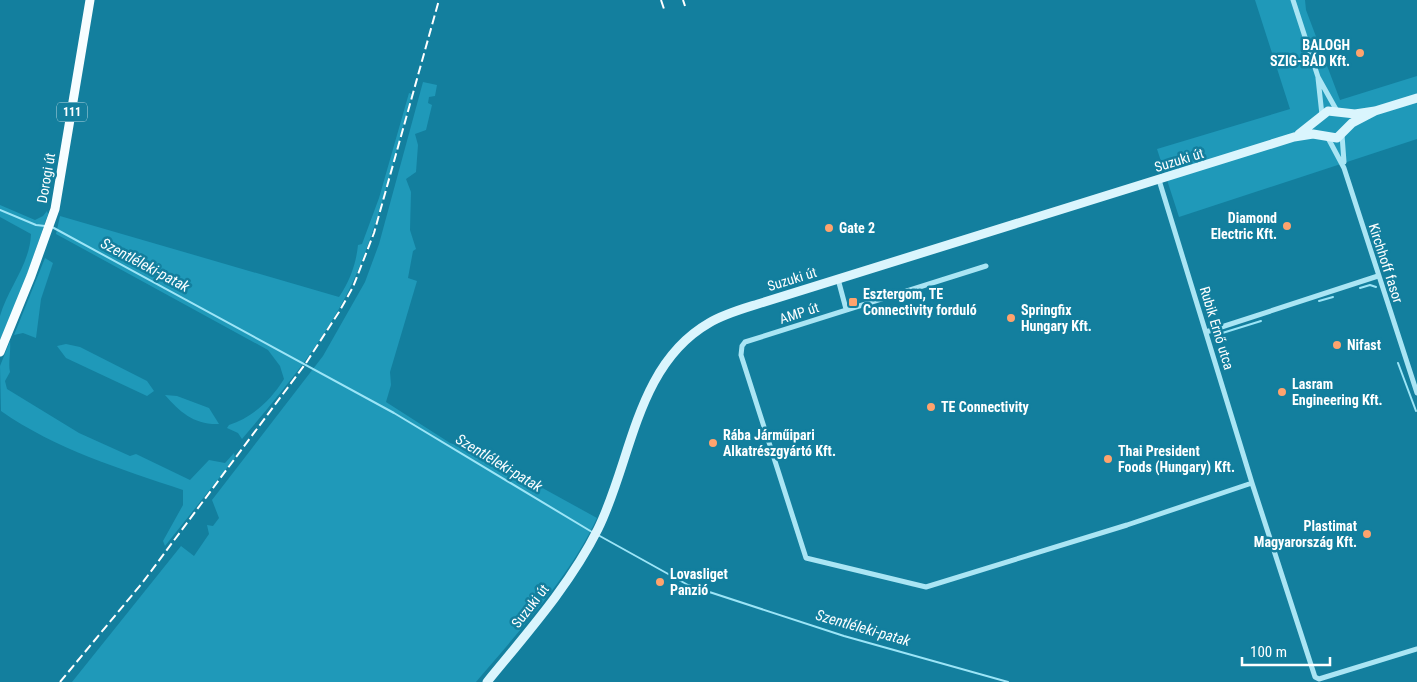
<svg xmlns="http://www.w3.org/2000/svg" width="1417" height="682" font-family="'Roboto Condensed',sans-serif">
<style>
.green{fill:#1f99b9}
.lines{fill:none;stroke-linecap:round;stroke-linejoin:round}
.stream{stroke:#9ce5f7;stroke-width:2}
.minor{stroke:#aae5f4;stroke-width:5}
.secondary{stroke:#daf5fd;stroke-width:9}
.primary{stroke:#f7fdff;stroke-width:9}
.rail{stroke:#fff;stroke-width:2;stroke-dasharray:9 4;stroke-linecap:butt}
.poi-dot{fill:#ffa36d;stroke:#137f9e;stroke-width:2}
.labels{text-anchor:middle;stroke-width:5;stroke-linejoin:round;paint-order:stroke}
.shield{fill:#137f9e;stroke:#b8d9e2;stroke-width:1}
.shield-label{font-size:12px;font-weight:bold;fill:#fff}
.poi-label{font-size:14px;font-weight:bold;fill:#fff;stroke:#137f9e;text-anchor:start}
.street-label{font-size:14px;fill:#fff;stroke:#137f9e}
.water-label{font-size:15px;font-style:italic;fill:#fbfeff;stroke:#137f9e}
</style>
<rect width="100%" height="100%" fill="#137f9e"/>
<path class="green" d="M1255 0H1305L1306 10 1340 100 1417 76V139L1179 217 1157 149 1290 109Z
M423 82 437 85 435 96 429 97 428 103 432 105 426 130 415 134 418 145 416 172 406 179 411 192 410 230 416 249 413 251 408 278 417 281 390 372 391 385 386 402 450 443 477 452 597 518C570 577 518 632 476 682H72L181 546 194 556 209 534 207 525 213 526 219 518 212 500 323 356 365 282 379 244Z
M409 93 412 94C393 160 378 232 347 294 320 347 280 394 242 439L238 433 227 428 229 425C253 417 271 400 284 379L280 366 268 350 56 234 60 216 339 297C350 281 356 264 358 245L362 244 379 198Z
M0 205 35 220 43 216 47 211 48 214 22 289 0 340C0 333 0 323 0 316 8 288 30 264 31 234L0 217Z
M45 258 53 263 41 299 36 338 23 333 14 335Z
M10 341C11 352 8 364 10 372L5 381 7 389 79 433 130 456 136 454 190 480 209 460 225 463 234 453 235 458 165 546 163 541 183 505V490C121 469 55 449 1 411L0 366Z
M66 344 80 347 147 381 154 391 147 396 66 358 57 346Z
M165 395 177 396 209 408 219 424C194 425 180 412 165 395Z"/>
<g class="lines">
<path class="stream" d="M0 210 36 225 45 226
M52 227 394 413 592 532
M1360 288 1370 285 1376 287
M1319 301 1333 297
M1216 335 1261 321
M1398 363 1416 411
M598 535 688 585 844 636 1008 682"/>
<path class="minor" d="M1293 0 1318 77 1337 111
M1318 78 1322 115
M1342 135 1344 162
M1328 138 1344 168 1417 393
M1159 180 1252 483 1315 677 1319 679 1417 649
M986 266 745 342 742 346 741 355 806 558 926 587 1127 525 1252 483
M838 279 846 309
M1206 332 1378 276"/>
<path class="secondary" d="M1299 134 1328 111 1355 114 1375 111 1417 98
M487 682C527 633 570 585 598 529 632 460 636 365 709 323 724 314 742 309 758 304L1294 137 1313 134 1337 138 1352 123 1375 111"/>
<path class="primary" d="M0 352 31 276 55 209 90 0"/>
<path class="rail" d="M661 0 665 12
M683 0 685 6
M60 682 143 582 306 363 339 312 353 287 374 233 439 0"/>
</g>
<g class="poi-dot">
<circle cx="1360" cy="53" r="5"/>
<circle cx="1287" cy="226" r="5"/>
<circle cx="829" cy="228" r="5"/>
<rect x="848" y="297" width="10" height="10" rx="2.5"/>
<circle cx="1011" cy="318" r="5"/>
<circle cx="1337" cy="345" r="5"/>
<circle cx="1282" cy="392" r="5"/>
<circle cx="931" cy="407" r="5"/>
<circle cx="713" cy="443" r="5"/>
<circle cx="1108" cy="459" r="5"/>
<circle cx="1367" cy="534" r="5"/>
<circle cx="660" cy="582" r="5"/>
</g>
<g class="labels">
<rect class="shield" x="57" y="102.5" width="30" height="19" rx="4"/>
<g class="shield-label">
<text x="72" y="116">111</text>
</g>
<g class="poi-label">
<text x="1350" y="50" text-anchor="end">BALOGH<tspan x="1350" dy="16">SZIG-BÁD Kft.</tspan></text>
<text x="1277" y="223" text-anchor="end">Diamond<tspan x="1277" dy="16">Electric Kft.</tspan></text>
<text x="839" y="233">Gate 2</text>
<text x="863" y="299">Esztergom, TE<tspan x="863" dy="16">Connectivity forduló</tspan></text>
<text x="1021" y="315">Springfix<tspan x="1021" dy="16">Hungary Kft.</tspan></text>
<text x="1347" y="350">Nifast</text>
<text x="1292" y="389">Lasram<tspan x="1292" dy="16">Engineering Kft.</tspan></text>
<text x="941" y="412">TE Connectivity</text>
<text x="723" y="440">Rába Járműipari<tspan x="723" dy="16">Alkatrészgyártó Kft.</tspan></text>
<text x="1118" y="456">Thai President<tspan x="1118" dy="16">Foods (Hungary) Kft.</tspan></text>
<text x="1357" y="531" text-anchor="end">Plastimat<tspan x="1357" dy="16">Magyarország Kft.</tspan></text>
<text x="670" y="579">Lovasliget<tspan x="670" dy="16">Panzió</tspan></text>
</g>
<g class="street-label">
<text transform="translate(1179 160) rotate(-17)" y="5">Suzuki út</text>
<text transform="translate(46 178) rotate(-80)" y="5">Dorogi út</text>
<text transform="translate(1386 263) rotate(72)" y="5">Kirchhoff fasor</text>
<text transform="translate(792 279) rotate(-17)" y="5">Suzuki út</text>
<text transform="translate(799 313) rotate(-18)" y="5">AMP út</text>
<text transform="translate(1217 328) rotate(73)" y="5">Rubik Ernő utca</text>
<text transform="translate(530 606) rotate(-52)" y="5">Suzuki út</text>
</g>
<g class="water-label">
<text transform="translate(145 265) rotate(28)" y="5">Szentléleki-patak</text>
<text transform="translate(499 463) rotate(31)" y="5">Szentléleki-patak</text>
<text transform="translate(863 628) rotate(16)" y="5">Szentléleki-patak</text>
</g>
</g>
<path d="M1242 657v8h88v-8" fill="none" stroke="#ffffff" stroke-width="2.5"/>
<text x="1250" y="657" font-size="15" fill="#ffffff" stroke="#137f9e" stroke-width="4" paint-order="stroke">100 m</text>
</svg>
